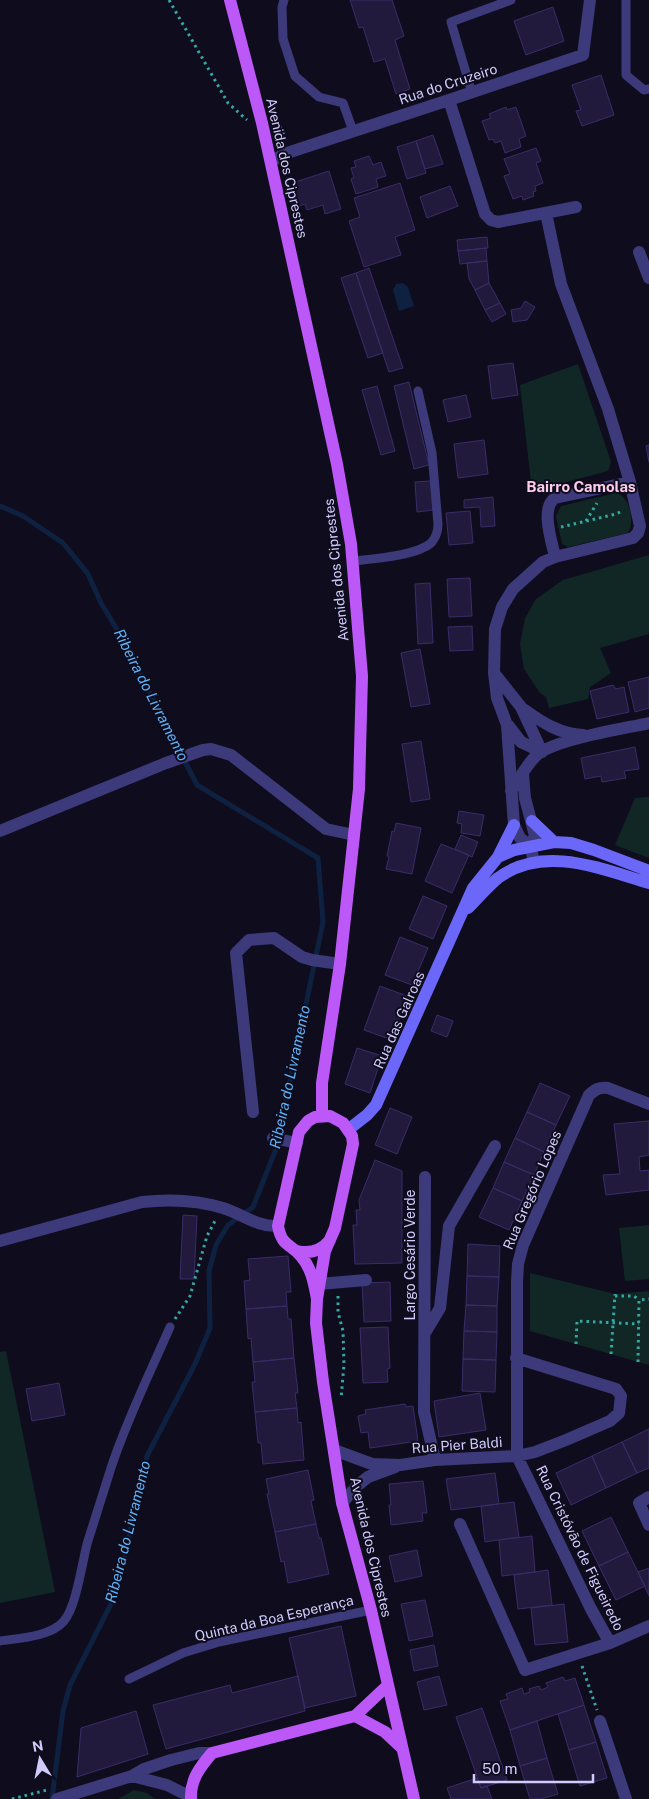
<svg xmlns="http://www.w3.org/2000/svg" width="649" height="1799" font-family="'Public Sans',sans-serif">
<style>
.green{fill:#102726}
.water{fill:#0e2140}
.lines{fill:none;stroke-linecap:round;stroke-linejoin:round}
.stream{stroke:#0e2140;stroke-width:5}
.building{fill:#211a3d;stroke:#392d68}
.path{stroke:#33a9a2;stroke-width:3;stroke-dasharray:2.5 4;stroke-linecap:butt}
.service{stroke:#3c3a7a;stroke-width:9}
.minor{stroke:#3c3a7a;stroke-width:12}
.tertiary{stroke:#3c3a7a;stroke-width:12}
.secondary{stroke:#6b67f8;stroke-width:12}
.primary{stroke:#bc58f7;stroke-width:12}
.labels{text-anchor:middle;stroke-width:4;stroke-linejoin:round;paint-order:stroke}
.street-label{font-size:14px;fill:#d1cbfc;stroke:#0f0d1d}
.neighbourhood-label{font-size:15px;font-weight:bold;fill:#fdcdeb;stroke:#0f0d1d}
.water-label{font-size:15px;font-style:italic;fill:#5eb0f7;stroke:#0f0d1d}
</style>
<rect width="100%" height="100%" fill="#0f0d1d"/>
<path class="green" d="M578 364 611 462 608 471 532 491 520 385Z
M616 493C630 496 635 522 628 533L568 547 562 544 556 516 561 506Z
M649 555V634L600 648 611 673 590 687 588 699 549 708 546 697 540 693 524 669 520 644 525 618 536 599 563 580Z
M649 797V858L615 845 635 798Z
M649 1225V1279L625 1281 619 1228Z
M530 1273 615 1294 649 1291V1365L530 1331Z
M6 1351 55 1592 0 1603V1352Z
M134 1790 147 1793 155 1799H118Z"/>
<path class="water" d="M403 283 408 287 414 306 399 311 393 290 396 284Z"/>
<g class="lines">
<path class="stream" d="M0 506 23 516 63 543 88 574 101 603 121 636 197 785 318 858 323 922 276 1149 253 1207 228 1225 216 1245 209 1271 210 1328 195 1364 147 1456 127 1546 112 1602 70 1685 63 1711 52 1799"/>
</g>
<path class="building" d="M350 0H392L404 36 395 40 410 89 396 94 385 59 374 62 363 27 359 28Z
M553 7 564 41 526 55 514 21Z
M601 75 614 115 582 126 576 111 581 110 572 85Z
M506 107 507 110 516 107 526 136 519 139 521 147 505 153 501 141 495 143 493 139 489 140 482 121 491 118 489 114Z
M433 135 443 164 425 169 416 141Z
M416 141 426 173 407 179 397 147Z
M536 148 541 161 536 163 543 183 535 186 536 191 533 192 534 196 523 200 522 196 513 199 504 176 510 174 504 159Z
M369 156 373 165 381 162 386 176 376 179 378 187 356 194 351 179 354 178 351 168 356 167 354 161Z
M329 171 341 209 325 214 323 205 307 210 305 204 299 206 292 183Z
M400 183 415 230 395 237 401 255 364 267 349 221 360 217 354 198Z
M450 186 458 206 427 218 420 197Z
M487 237 488 248 458 251 457 240Z
M486 248 487 261 460 264 458 251Z
M487 261 489 283 475 290 469 279 467 263Z
M369 268 403 368 389 372 356 273Z
M356 273 383 353 368 358 341 278Z
M489 283 500 303 485 310 475 290Z
M525 301 535 307 527 320 513 322 511 310 521 308Z
M500 303 506 314 492 322 485 310Z
M513 363 518 395 492 399 488 366Z
M409 382 429 465 414 469 394 386Z
M377 386 395 451 381 455 362 390Z
M466 395 471 417 448 422 443 400Z
M484 440 488 474 458 478 454 444Z
M649 445V462L646 446Z
M431 481 433 510 417 512 415 482Z
M493 497 495 526 481 527 480 507 464 508V500Z
M470 511 473 543 449 545 446 513Z
M470 578 472 616 449 617 447 579Z
M430 583 433 643 418 644 415 584Z
M472 626 473 650 450 651 448 627Z
M420 649 430 704 411 707 401 653Z
M649 677V708L635 712 628 682Z
M613 685 616 689 624 687 629 712 597 719 590 691Z
M421 741 430 799 411 802 402 744Z
M635 747 639 769 624 771 626 778 602 782 601 776 585 779 581 758Z
M459 811 484 815 480 836 461 833 462 824 457 823Z
M396 823 421 828 412 874 386 869 389 857 387 856 392 831 394 832Z
M461 835 478 842 472 857 455 849Z
M441 844 469 855 452 893 425 881Z
M423 896 447 906 433 939 409 929Z
M400 937 428 948 412 985 385 975Z
M380 986 407 996 392 1040 364 1030Z
M437 1015 453 1021 447 1037 431 1031Z
M357 1048 382 1056 370 1093 345 1084Z
M540 1083 570 1096 556 1125 527 1112Z
M390 1108 412 1117 397 1154 375 1145Z
M527 1112 556 1125 544 1152 515 1138Z
M649 1121V1155L639 1157 640 1171 649 1170V1190L606 1195 603 1175 620 1174 614 1124Z
M515 1138 544 1152 534 1175 504 1162Z
M375 1160 402 1171V1263L355 1264 353 1225H357L356 1210H360L359 1200Z
M504 1162 534 1175 522 1201 493 1188Z
M493 1188 522 1201 509 1230 479 1217Z
M183 1215 197 1216 194 1279H180Z
M468 1244 500 1246 499 1277 467 1276Z
M288 1256 291 1292H286L287 1306 246 1309 244 1281 250 1280 248 1259Z
M467 1276 499 1277 497 1306 466 1305Z
M390 1282 391 1321 364 1322 362 1283Z
M466 1305 497 1306V1332L464 1331Z
M287 1306 288 1319H291L294 1358 253 1362 251 1338 248 1339 246 1309Z
M388 1327 390 1368 387 1369 388 1382 363 1383 360 1328Z
M464 1331 497 1332 496 1360 463 1359Z
M294 1358 298 1393H295L297 1408 255 1412 252 1382H255L253 1362Z
M463 1359 496 1360 495 1392 462 1391Z
M59 1383 65 1415 32 1421 26 1389Z
M480 1393 486 1430 439 1437 434 1401Z
M405 1404 406 1407 413 1406 418 1441 370 1448 368 1432 361 1433 358 1416 366 1414 365 1410Z
M297 1408 298 1423 301 1422 304 1460 263 1464 261 1443H258L255 1412Z
M649 1429V1468L637 1473 622 1442Z
M622 1442 637 1473 606 1488 592 1456Z
M592 1456 606 1488 571 1505 556 1473Z
M308 1470 314 1500 311 1501 316 1524 275 1532 267 1494H269L266 1479Z
M495 1473 499 1504 451 1510 446 1479Z
M423 1481 427 1513H422L423 1521 391 1525 389 1505H391L389 1484Z
M514 1502 519 1537 485 1542 481 1506Z
M611 1517 628 1552 599 1566 582 1531Z
M316 1524 319 1538H321L329 1574 288 1583 284 1561 281 1562 275 1532Z
M532 1536 535 1572 502 1576 499 1540Z
M417 1550 422 1576 395 1582 389 1556Z
M628 1552 645 1586 616 1600 599 1566Z
M649 1568V1596L638 1572Z
M548 1570 552 1605 518 1609 514 1575Z
M425 1600 433 1636 409 1641 401 1604Z
M564 1604 568 1642 535 1645 531 1608Z
M341 1626 356 1696 305 1708 289 1638Z
M434 1645 438 1666 414 1671 410 1650Z
M298 1676 305 1711 166 1749 153 1705 230 1685 232 1693Z
M439 1676 447 1705 424 1710 417 1682Z
M563 1677 565 1681 575 1678 584 1705 510 1730 500 1701 508 1699 506 1694 522 1688 524 1694 530 1692 529 1689 539 1686 541 1690 548 1687 546 1683Z
M584 1705 596 1742 569 1750 558 1714Z
M482 1708 507 1780 481 1788 456 1717Z
M136 1711 148 1754 77 1777 81 1728Z
M537 1721 547 1758 520 1766 510 1730Z
M596 1742 607 1778 580 1786 569 1750Z
M547 1758 558 1794 541 1799H530L520 1766Z
M477 1778 481 1788 487 1786 492 1799H451L447 1788Z"/>
<g class="lines">
<path class="path" d="M169 0 228 103 247 120
M275 114 286 140
M586 521 597 503
M561 527 616 514 622 511
M338 1296V1312L343 1331 344 1364 341 1399
M615 1296H634L639 1300
M175 1319 190 1296 207 1236 216 1219
M576 1344 577 1321 639 1324
M611 1354 615 1294
M638 1362 639 1300 649 1299
M361 1500 372 1555
M582 1666 597 1710
M12 1799 47 1790"/>
<path class="service" d="M284 0 282 7 283 39 295 76 319 97 343 103 353 131
M626 0V75L644 90 649 89
M472 93 451 22 511 0
M352 561C372 559 418 556 432 542 436 537 438 530 438 524L432 453 418 391
M0 1641C20 1638 50 1637 64 1621 76 1607 82 1564 87 1544 95 1519 103 1493 111 1468 127 1419 150 1373 170 1327
M129 1679 183 1653 219 1642 371 1610"/>
<path class="minor" d="M449 100 485 214 491 220 498 222 576 207
M271 161 290 152 449 100 583 55 590 0
M639 252 649 278
M555 557C552 542 540 508 555 498L630 482
M494 673 521 707 542 752
M525 710C543 723 560 734 583 735
M508 725 521 742 542 752
M523 774 525 798 535 836 530 846
M511 791C518 781 528 762 538 754 558 739 622 729 649 723
M0 831 166 763 203 750 211 749 231 755 326 829 354 835
M534 861 530 846 520 838 514 825 507 725 497 698 494 673 495 629 502 607 513 589 543 562 555 557 633 538 638 533 640 526 630 482 608 409 561 284 546 213
M649 1104 608 1088C599 1087 596 1089 589 1095L523 1245 518 1264 517 1282V1456L591 1609 610 1643 649 1626
M253 1112 236 953 249 940 274 938 302 957 312 960 340 964
M273 1138 297 1143
M425 1177 424 1412 435 1460
M0 1241 142 1202C169 1199 197 1200 223 1208 242 1214 257 1227 278 1226
M319 1284 366 1280
M425 1333 440 1308 449 1226 495 1146
M334 1450 372 1464 400 1465 435 1460 517 1456 535 1452 566 1440 610 1421 619 1413 621 1396 616 1389 516 1358
M649 1497 639 1503 649 1525
M342 1503 358 1485 368 1477 395 1467
M460 1524 525 1670 610 1643
M600 1721 626 1799"/>
<path class="tertiary" d="M132 1776 167 1785 191 1797
M57 1799 132 1776 144 1769 171 1760 199 1753H212"/>
<path class="secondary" d="M532 821 554 842
M498 857 514 825
M468 908C478 898 487 887 498 878 544 844 601 869 649 883
M349 1129 367 1115 376 1105 473 888 498 857 514 850 554 842 571 843 594 850 649 871"/>
<path class="primary" d="M230 0 262 123 337 464 351 544 362 676 359 789 340 964 322 1083V1116
M297 1251C310 1254 321 1251 330 1240
M317 1299C314 1284 312 1269 301 1256 290 1243 282 1247 278 1226L299 1132 308 1121 315 1117 330 1116 343 1123 352 1136 353 1144 335 1228 325 1251 317 1299 316 1323 323 1382 342 1503 371 1610 414 1799
M355 1716 385 1732 401 1747
M191 1799C190 1780 200 1767 212 1753L355 1716 388 1685"/>
</g>
<g class="labels">
<g class="street-label">
<text transform="translate(448 84) rotate(-18)" y="5">Rua do Cruzeiro</text>
<text transform="translate(287 168) rotate(77)" y="5">Avenida dos Ciprestes</text>
<text transform="translate(336 570) rotate(-96)" y="5">Avenida dos Ciprestes</text>
<text transform="translate(399 1020) rotate(-66)" y="5">Rua das Galroas</text>
<text transform="translate(532 1190) rotate(-67)" y="5">Rua Gregório Lopes</text>
<text transform="translate(410 1255) rotate(-90)" y="5">Largo Cesário Verde</text>
<text transform="translate(457 1445) rotate(-4)" y="5">Rua Pier Baldi</text>
<text transform="translate(371 1547) rotate(77)" y="5">Avenida dos Ciprestes</text>
<text transform="translate(580 1548) rotate(64)" y="5">Rua Cristóvão de Figueiredo</text>
<text transform="translate(274 1618) rotate(-13)" y="5">Quinta da Boa Esperança</text>
</g>
<g class="neighbourhood-label">
<text x="581" y="492">Bairro Camolas</text>
</g>
<g class="water-label">
<text transform="translate(151 695) rotate(63)" y="5">Ribeira do Livramento</text>
<text transform="translate(290 1077) rotate(-78)" y="5">Ribeira do Livramento</text>
<text transform="translate(128 1532) rotate(-76)" y="5">Ribeira do Livramento</text>
</g>
</g>
<g transform="translate(40 1759) rotate(350)" stroke="#0f0d1d" stroke-width="4" paint-order="stroke">
<path d="M0-4L9 19L0 12L-9 19Z" fill="#d1cbfc"/>
<text y="-8" font-size="14" font-weight="bold" text-anchor="middle" fill="#d1cbfc">N</text>
</g>
<path d="M474 1774v8h119v-8" fill="none" stroke="#d1cbfc" stroke-width="2.5"/>
<text x="482" y="1774" font-size="15" fill="#d1cbfc" stroke="#0f0d1d" stroke-width="4" paint-order="stroke">50 m</text>
</svg>
